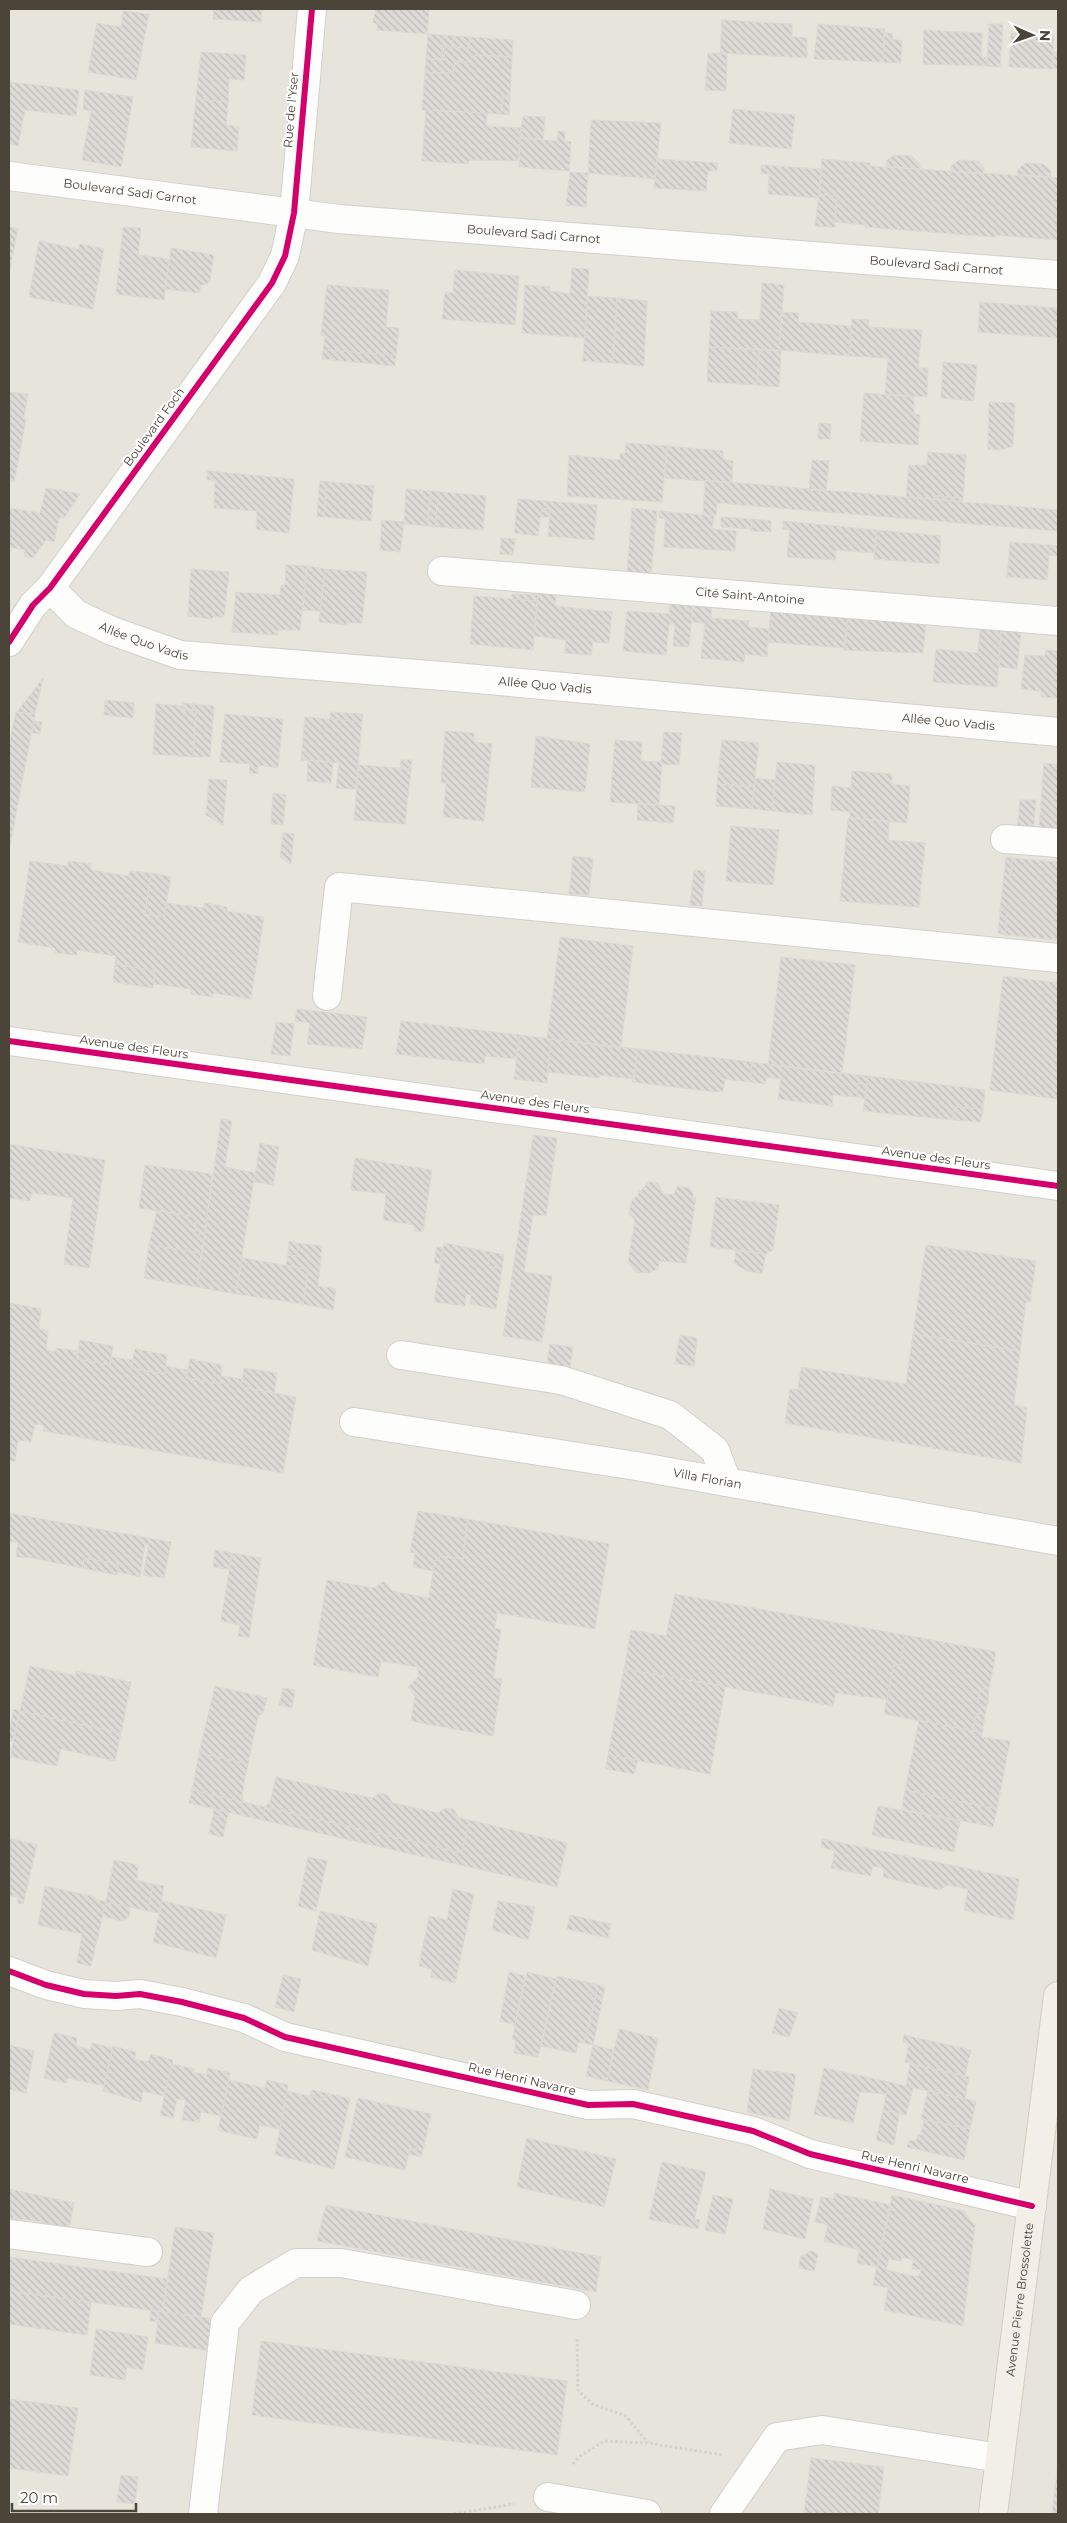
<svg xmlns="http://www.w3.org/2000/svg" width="1067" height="2523" font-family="Montserrat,sans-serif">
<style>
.residential{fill:#e7e4dc}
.building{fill:url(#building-back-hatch);stroke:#dcd9d4;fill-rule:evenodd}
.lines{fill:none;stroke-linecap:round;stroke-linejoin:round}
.minor-casing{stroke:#d2d0cb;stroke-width:30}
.major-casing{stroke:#d6cebb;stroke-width:30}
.path{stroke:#d3d2cc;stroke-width:3;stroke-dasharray:2.5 2.5;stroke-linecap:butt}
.minor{stroke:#fdfdfc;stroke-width:28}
.major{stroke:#f2efe6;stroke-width:28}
.cycleway-casing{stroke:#fff;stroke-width:9}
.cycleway{stroke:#d6006c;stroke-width:6}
.labels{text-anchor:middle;stroke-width:4;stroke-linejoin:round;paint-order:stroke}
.street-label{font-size:12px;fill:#4b4439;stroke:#fff}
</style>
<defs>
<pattern id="building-back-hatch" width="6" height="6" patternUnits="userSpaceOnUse" patternTransform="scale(1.25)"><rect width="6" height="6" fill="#dedbd6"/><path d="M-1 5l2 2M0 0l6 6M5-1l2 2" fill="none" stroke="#c0bdb8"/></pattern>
</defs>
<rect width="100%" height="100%" fill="#f4f2ee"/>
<path class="residential" d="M9 9H1058V2514H9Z"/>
<path class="building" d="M214 9H262L261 22 213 19Z
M376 9H429L427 34 377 30 378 25 373 22Z
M123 11 149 14 136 80 88 72 97 23 121 27Z
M722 20 792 24V37L807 38V58L720 53Z
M818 24 885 29 883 62 814 59Z
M989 24H1003L1000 67 987 66Z
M924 30 982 33 981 57H988L987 66 923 64Z
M884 33H893L892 39 902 41 901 63 883 62Z
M1011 33 1054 35 1053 69 1009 67Z
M428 34 443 35 442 59H426Z
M443 35 453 36 452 47 445 46 444 60 442 59Z
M453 36 470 37 469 48 452 47Z
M470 37 513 40 512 57 476 55 468 62 455 61 453 73H425L426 59 444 60 445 46 469 48Z
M201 52 246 55 244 80 229 79 228 102 196 99Z
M1053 52H1058V69H1053Z
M708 53 727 54 726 91 705 90Z
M476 55 512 57 510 96H503L501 114 422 110 425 73H453L455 61 468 62Z
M9 82 79 90 76 116 25 110 18 146 9 144Z
M85 90 133 97 121 167 82 160 91 111 83 109Z
M503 96H510L509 115 501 114Z
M196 99 228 102 226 125 239 127 237 151 191 147Z
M733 109 795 115 791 149 729 143Z
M426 110 487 113 486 126 521 128 518 161 469 160V164L422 161Z
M523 116 545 117 543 139 520 138Z
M591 120 661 123 655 179 588 173Z
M558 131 565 132V141L571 142 569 171 519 167 520 138 557 141Z
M894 155 912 156 920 164V169L886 166V161Z
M657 159 718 163 717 171H708L706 191 654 188Z
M822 159 870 163V166L1058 178V240L995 235 994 237 865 227V225L835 222 837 196 819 194Z
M959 160 978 161 984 168V174L951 172V166Z
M1025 163 1043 164 1051 171 1050 177 1017 174 1018 169Z
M761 165 822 169 819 198 768 194 769 174H761Z
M570 172 588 173 586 207 566 205Z
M819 194 837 196 835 227 815 226Z
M9 227 18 229 10 269 9 268Z
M123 227 141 228 138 255 169 259 164 300 116 294Z
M39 241 79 249 80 244 104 249 93 309 29 297Z
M171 248 214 255 210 280 206 285H201L199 293 165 289Z
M572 268 589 269 585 338 522 333 525 285 550 287V291L570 294Z
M455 270 519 276 515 325 442 319 445 292 453 293Z
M762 283 784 285 779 350 709 347 711 311 738 312V319L760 320Z
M327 285 389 290 386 327 399 328 396 355 323 350 325 336H321Z
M587 296 617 298 613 363 583 361Z
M617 298 647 301 644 366 613 363Z
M980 302 1058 308V338L978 332Z
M781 312 799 313 798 322 851 326 849 356 779 350Z
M852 319 869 320V327L922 330 918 368H928L927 397 885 394 888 358 849 356Z
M709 347 759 350 757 385 707 382Z
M323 350 396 355 395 366 322 359Z
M759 350 781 351 779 387 757 385Z
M943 362 977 365 974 401 941 398Z
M9 392 28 394 24 418 26 419 17 468 9 466Z
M864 393 914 397V414L920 415 918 445 860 441Z
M989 402 1015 403 1013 446 1000 450 988 449Z
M819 423 831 424 830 439H818Z
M626 443 667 446 662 502 567 496 569 455 620 460V453H625Z
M667 446 723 451V460L733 461 732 483 665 478Z
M928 452 966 455 963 498 936 496V499L906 497 909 465H927Z
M812 460 829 461 826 491 809 490Z
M9 466 17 468 14 482 9 481Z
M207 471 294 479 289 533 256 529 257 511 214 508 215 480H207Z
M705 480 1058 510V531L717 503 716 516 703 515Z
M320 481 374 486 371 521 324 517 326 490 319 489Z
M46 488 80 494 64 518H59L54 542 46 540 33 558 24 556 25 550 9 547V508L40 513Z
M319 489 326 490 324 517H317Z
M406 489 430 491 428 526 404 524Z
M430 491 486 496 483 530 435 527 438 499H429Z
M936 496 963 498 962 502 936 499Z
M429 499H438L435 527 428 526Z
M518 499 597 505 594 540 548 536 550 509 542 508 538 536 514 533Z
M542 508 550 509 549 517H541Z
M632 508 657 511 651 574 627 572Z
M659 511 714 516 712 529 736 531 735 551 664 547 665 519 659 518Z
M721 517 752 519V529L721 527Z
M752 519 771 521V532L751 531Z
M382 520 404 522 400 552 380 550Z
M783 521 877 530 874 553 836 550 835 560 787 557 790 530 783 529Z
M877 530 941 536 939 564 874 559Z
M501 538 515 539 513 555 500 554Z
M1010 542 1050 545 1047 580 1007 577Z
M1050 545 1058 546V556L1049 555Z
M286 565 307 566 300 630H278V635L232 632 236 592 280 595 281 585H285Z
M307 566 325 569 320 611 303 610Z
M191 569 229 572 224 617H213L212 619 188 616Z
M325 569 367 572 362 623H347V625L319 622Z
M539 588 557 590 555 606 612 612 609 643 593 642 591 655 565 653 566 640 534 636Z
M512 594 538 595 537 601 512 599Z
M474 596 537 601 533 650 470 644Z
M671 600 693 602 689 647 673 646 675 624H669L666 655 623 651 627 611 669 614Z
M693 602 712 604 711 618 749 621 748 627 769 629 767 657 745 654 744 662 701 658 705 623 691 622Z
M771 609 848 616 845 648 768 642Z
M848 616 926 623 923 653 844 650Z
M980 628 1001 630 997 687 933 682 936 649 978 653Z
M1001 630 1021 631 1017 669 999 667Z
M1046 650 1058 651V698L1041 697V691L1021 689 1025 655 1045 656Z
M43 678 35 714 17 712Z
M105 700 134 703 133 718 104 715Z
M183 703 214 706 210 757H193L196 710H183Z
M156 704 183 706V710H196L193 757 153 754Z
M16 712 35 714 9 851V745Z
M331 712 363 714 362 722 330 719Z
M225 714 283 719 278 768 258 765V774L249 773 250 764 220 762Z
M305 717 362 722 356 789 336 788 339 763 301 760Z
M34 721 42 722 40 734 32 733Z
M445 731 474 733V742L492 744 484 821 443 817 446 783H441Z
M664 732 682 733 679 765 662 764 659 805 610 802 615 740 642 742 641 761 661 762Z
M536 736 590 744 585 792 531 787Z
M722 740 759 743 754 787 717 784Z
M308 760 333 762 331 783 307 781Z
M401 760H412L411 769H400Z
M777 762 815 765 812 815 772 811Z
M1044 763 1058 765V829L1039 827Z
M359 765 411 769 405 824 354 820Z
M852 771 892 774V784L910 786 907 823 849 818 850 812 831 810 832 786 851 788Z
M755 778 775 780 772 811 752 809Z
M209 779 227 780 223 825 206 815Z
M717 784 754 787 752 809 716 806Z
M273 793 286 795 283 825 271 824Z
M1020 800H1036L1033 834 1017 833Z
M638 804 675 806 673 823 637 820Z
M848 818 889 821 888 840 925 843 919 907 840 901Z
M731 826 779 830 773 885 726 881Z
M283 833 294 834 291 864 280 857Z
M573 856 593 858 589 895 569 894Z
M1006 857 1012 858 1011 875H1004Z
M1012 858 1058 862V940L1005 935 1007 911 1000 910 1004 875H1011Z
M30 861 68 866V861L91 864V870L128 876 130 871 151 873 145 914 164 917 167 903 204 908 205 903 227 907V911L264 917 251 999 213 993V997L191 994V989L154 984 155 971 115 964 116 956 77 950V955L55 953V948L18 942Z
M694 870 705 871 702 906 690 905Z
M151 873 171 877 164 917 145 914Z
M1000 910 1007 911 1005 935 998 933Z
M560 937 633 946 621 1048 547 1039Z
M781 957 855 965 842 1074 768 1065Z
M115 964 155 971 153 988 113 982Z
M1003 976 1058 983V1099L990 1090Z
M297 1009 367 1017 362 1049 307 1044 310 1023 295 1021Z
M401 1021 520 1035 516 1059 485 1056 484 1064 396 1054Z
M276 1022 294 1024 290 1056 271 1054Z
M520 1035 551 1039 547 1083 514 1079Z
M551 1039 638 1049 634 1079 600 1075 599 1078 548 1072Z
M638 1049 752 1062 750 1082 725 1079 723 1091 716 1092 632 1082Z
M752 1062 859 1075 857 1097 833 1095 832 1106 778 1099 781 1079 767 1077 765 1084 750 1082Z
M859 1075 868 1076 865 1099 857 1097Z
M868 1076 985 1090 983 1109 954 1107 953 1120 863 1111Z
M954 1107 983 1109 981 1122 953 1120Z
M221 1119 232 1121 225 1167 255 1173 236 1294 197 1287Z
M533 1135 557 1138 546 1216 533 1215 524 1272 552 1276 542 1342 503 1336Z
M260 1143 279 1147 273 1185 254 1182Z
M9 1144 105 1160 89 1268 64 1264 73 1198 32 1193 30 1201 9 1198Z
M355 1158 432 1170 423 1232 414 1231V1225L383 1220 386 1194 351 1190Z
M145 1165 212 1174 205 1235 195 1234 196 1217 139 1208Z
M648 1182 658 1183 663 1194 673 1195 678 1186 689 1188 693 1193V1198H696L686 1263 659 1261 658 1269 649 1273 636 1272 628 1263 635 1220 629 1214 632 1199 638 1196 639 1191H641Z
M716 1197 779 1205 773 1250 766 1254 710 1247Z
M157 1210 196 1217 195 1234 205 1235 201 1253 149 1245Z
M289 1241 298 1243 297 1256 288 1255Z
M298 1243 322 1246 318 1286 336 1289 333 1310 303 1304 308 1269 286 1266 288 1255 297 1256Z
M444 1243 490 1252 488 1266 502 1269 496 1309 470 1304 471 1295H466L465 1306 434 1302Z
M149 1245 201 1253 197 1287 144 1278Z
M926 1245 1036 1261 1030 1302 1026 1301 1020 1351 913 1334Z
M437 1247H443L440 1264 434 1263Z
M736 1250 766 1254 762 1274 747 1271 734 1263Z
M490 1252 504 1255 502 1269 488 1266Z
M242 1258 308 1269 303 1304 236 1294Z
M9 1303 41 1309 39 1329 48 1331 46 1350 55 1352 57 1348 77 1351V1359L110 1365 112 1357 133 1360 131 1368 165 1374 166 1366 187 1370 186 1378 220 1384 221 1376 242 1379 241 1387 296 1397 283 1473 43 1431 44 1425 35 1424 31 1442 18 1440 15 1462 9 1460Z
M913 1334 1020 1351 1014 1405 1027 1408 1021 1463 785 1423 790 1389 798 1390 801 1367 906 1384Z
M680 1335 697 1338 694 1366 675 1364Z
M80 1340 113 1346 110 1365 77 1359Z
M550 1344 573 1347 569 1374 546 1370Z
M135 1349 167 1355 165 1374 131 1368Z
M190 1359 222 1365 220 1384 186 1378Z
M244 1368 277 1373 274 1393 241 1387Z
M418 1511 467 1519 463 1559 440 1556 438 1560H435L433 1571 413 1567 415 1553 410 1552Z
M9 1513 171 1542 164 1578 143 1575 149 1544H145L140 1577 118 1572V1564L84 1558 82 1568 33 1558 16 1557 18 1543 9 1541Z
M467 1519 609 1544 595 1629 497 1613 495 1628 501 1629 493 1678 502 1679 493 1736 411 1721 415 1696 408 1687 418 1677V1667L381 1661 378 1677 313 1665 327 1580 374 1588 384 1581 392 1591 429 1598 435 1560H438L440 1556 463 1559Z
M215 1550 232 1553 229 1569 213 1567Z
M232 1553 261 1558 249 1638 238 1636 240 1625 221 1621Z
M84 1558 118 1564 117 1575 82 1568Z
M675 1594 905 1635 900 1665 894 1664 887 1699 836 1693 833 1706 624 1669 631 1630 666 1636Z
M905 1635 996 1652 989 1690 980 1688 978 1698 988 1701 985 1715 976 1713 973 1731 884 1714 894 1664 900 1665Z
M30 1666 76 1676V1671L131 1682 121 1733 20 1711Z
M624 1669 725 1686 710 1774 608 1755Z
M215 1686 267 1698 263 1713 258 1716 248 1764 199 1753Z
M283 1688 295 1690 292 1708 279 1705Z
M980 1688 989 1690 988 1701 978 1698Z
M14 1709 20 1711 13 1741 9 1740V1732Z
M20 1711 121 1733 115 1761 61 1749 57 1766 10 1757Z
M976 1713 985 1715 982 1733 973 1731Z
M919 1720 982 1733 981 1737 1010 1741 997 1809 905 1790Z
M199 1753 248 1764 242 1795 243 1802 192 1790Z
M608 1755 638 1760 634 1774 606 1769Z
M276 1777 372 1798 381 1793 387 1795 393 1803 438 1813 446 1808 453 1809 459 1818 469 1820 462 1853 265 1807 270 1802Z
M192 1790 243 1802 240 1815 189 1803Z
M905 1790 997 1809 993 1827 902 1809Z
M243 1802 265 1807 262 1820 240 1815Z
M878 1806 960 1821 954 1852 872 1835Z
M265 1807 462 1853 469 1820 567 1843 557 1887 262 1820Z
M214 1809 229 1813 227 1818 213 1815Z
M213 1815 227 1818 223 1837 209 1834Z
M9 1838 37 1845 23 1904 18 1903V1897L9 1895Z
M822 1839 1019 1879 1013 1920 964 1910 968 1889 948 1885 939 1890 883 1877 884 1868 873 1866 870 1876 831 1868 835 1851 821 1847Z
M308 1857 327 1861 316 1911 298 1906Z
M114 1860 138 1865 137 1880 153 1884 148 1911 106 1902Z
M153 1884 164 1886 159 1913 148 1911Z
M45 1886 95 1897 94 1899 106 1902 91 1966 77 1963 82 1934 38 1925Z
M453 1889 474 1894 455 1983 431 1977 432 1969 419 1966 429 1916 447 1920Z
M162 1901 226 1915 216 1958 153 1942Z
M498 1901 535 1907 528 1940 492 1930Z
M106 1902 130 1907 129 1917 122 1921 102 1916Z
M320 1911 377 1924 368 1966 312 1950Z
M570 1915 611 1924 608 1938 567 1929Z
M509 1972 525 1976 515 2025 500 2021Z
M527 1972 556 1979 538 2057 514 2053 516 2040 512 2039Z
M283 1975 301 1979 294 2012 275 2007Z
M557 1976 591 1983 588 1994 596 1995 584 2043 578 2042 576 2053 541 2046Z
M591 1983 598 1985 596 1995 588 1994Z
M598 1985 605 1987 603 1997 596 1995Z
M596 1995 603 1997 593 2045 584 2043Z
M779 2008 798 2013 789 2037 772 2033Z
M619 2029 658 2038 648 2090 607 2081Z
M54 2033 77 2038 76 2046 90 2050 92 2043 113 2048 104 2086 68 2078 66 2083 44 2078Z
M904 2035 971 2050 965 2076 905 2062 909 2044 903 2042Z
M9 2045 34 2051 26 2093 9 2089Z
M593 2045 613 2050 607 2081 586 2076Z
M113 2046 136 2052 134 2059 148 2062 151 2054 173 2060 164 2096 143 2091 141 2102 103 2091Z
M172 2064 194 2069 193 2072 207 2075 208 2068 230 2073 221 2116 201 2112 199 2122 182 2120 186 2100 177 2099 173 2118 160 2115Z
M910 2064 969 2077 965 2099 906 2086Z
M824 2068 889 2082 886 2094 860 2092 853 2123 814 2114Z
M753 2069 796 2074 789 2121 747 2112Z
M229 2080 265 2088 267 2080 288 2085 280 2129 260 2125 257 2139 218 2130Z
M889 2082 913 2088 906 2115 883 2110Z
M312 2090 326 2093 325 2100 310 2096Z
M287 2091 325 2100 326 2093 350 2099 334 2169 275 2155Z
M928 2091 976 2101 970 2129 921 2119Z
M358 2098 431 2114 423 2150 410 2148 405 2170 345 2157Z
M883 2110 899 2114 894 2145 876 2140Z
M924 2120 970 2129 964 2160 907 2147 909 2140 916 2142 918 2134 921 2135Z
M527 2138 616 2159 604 2207 517 2187Z
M410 2148 423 2150 421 2157 409 2154Z
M662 2162 706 2172 696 2212 695 2219H700L698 2229 649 2219Z
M9 2189 74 2203 69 2229 37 2221 9 2218Z
M770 2189 813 2199 805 2239 763 2229Z
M834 2193 891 2205 877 2267 857 2263 859 2250 824 2241 828 2225 815 2222 821 2197 834 2199Z
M713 2195 733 2199 725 2234 705 2230Z
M892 2195 964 2211 975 2226 963 2326 884 2310 888 2288 873 2285ZM902 2257 913 2260 912 2269 921 2270 918 2277 886 2270 889 2259 901 2261Z
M326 2205 601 2257 596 2292 317 2241Z
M175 2227 214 2233 201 2317 163 2312Z
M811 2251 818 2254 814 2271 799 2268 800 2257Z
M9 2257 167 2279 163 2312 9 2291Z
M9 2291 91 2302 87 2335 9 2324Z
M151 2310 159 2311 157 2322 150 2321Z
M159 2311 215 2319 211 2351 155 2343Z
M96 2329 148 2337 143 2370 127 2367 125 2380 90 2375Z
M261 2341 567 2381 557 2455 252 2415Z
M9 2399 78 2408 68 2476 9 2468Z
M811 2458 884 2467 878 2514H804Z
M1058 2463V2514H1052Z
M121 2475 138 2477 135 2504 117 2502Z"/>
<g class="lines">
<defs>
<g id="minor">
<path id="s1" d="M9 176 339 219 1058 275"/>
<path id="s2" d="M442 571 1058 621"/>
<path id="s3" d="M50 588 76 614 112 631 180 655 455 677 1058 732"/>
<path d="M9 642 33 605 50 588 272 283 285 256 294 213 312 9"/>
<path d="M1005 839 1058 843"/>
<path d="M327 996 339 887 1058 958"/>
<path d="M9 1041 1058 1186"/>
<path d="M401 1355 561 1380 670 1415 715 1450 727 1482"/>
<path id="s4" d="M354 1422 636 1466 1058 1541"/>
<path d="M9 1971 46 1985 84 1994 116 1996 140 1994 182 2002 244 2018 285 2037 588 2105 633 2104 753 2131 810 2154 1032 2206"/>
<path d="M9 2234 148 2252"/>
<path d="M548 2497 647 2514"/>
<path d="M203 2514 225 2323 251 2290 296 2263H341L576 2305"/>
<path d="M724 2514 777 2437 822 2430 1000 2458"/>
</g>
<g id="major">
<path id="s5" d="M993 2514 1058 1996"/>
</g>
</defs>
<use href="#minor" class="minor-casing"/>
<use href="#major" class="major-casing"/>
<path class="path" d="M577 2339 578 2390 592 2404 626 2416 648 2443
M573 2464 579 2457 604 2441 648 2443 723 2455
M454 2514 514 2504"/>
<use href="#minor" class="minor"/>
<use href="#major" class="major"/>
<defs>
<path id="cycleway" d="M9 642 33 605 50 588 272 283 285 256 294 213 312 9
M9 1041 1058 1186
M9 1971 46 1985 84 1994 116 1996 140 1994 182 2002 244 2018 285 2037 588 2105 633 2104 753 2131 810 2154 1032 2206"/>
</defs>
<use href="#cycleway" class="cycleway-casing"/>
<use href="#cycleway" class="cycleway"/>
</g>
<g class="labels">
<g class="street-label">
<text transform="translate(291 110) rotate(-85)" y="4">Rue de l'Yser</text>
<text dy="4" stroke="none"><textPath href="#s1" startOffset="122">Boulevard Sadi Carnot</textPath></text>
<text dy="4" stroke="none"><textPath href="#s1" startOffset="528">Boulevard Sadi Carnot</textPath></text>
<text dy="4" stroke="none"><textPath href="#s1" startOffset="932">Boulevard Sadi Carnot</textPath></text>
<text transform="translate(154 427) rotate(-54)" y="4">Boulevard Foch</text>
<text dy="4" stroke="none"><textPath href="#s2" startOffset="309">Cité Saint-Antoine</textPath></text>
<text dy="4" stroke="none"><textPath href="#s3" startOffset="110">Allée Quo Vadis</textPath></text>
<text dy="4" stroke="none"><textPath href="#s3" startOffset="515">Allée Quo Vadis</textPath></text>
<text dy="4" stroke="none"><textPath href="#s3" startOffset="920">Allée Quo Vadis</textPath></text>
<text transform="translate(134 1047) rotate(8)" y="4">Avenue des Fleurs</text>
<text transform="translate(535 1102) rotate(8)" y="4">Avenue des Fleurs</text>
<text transform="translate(936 1158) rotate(8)" y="4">Avenue des Fleurs</text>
<text dy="4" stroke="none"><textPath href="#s4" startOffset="358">Villa Florian</textPath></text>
<text transform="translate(522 2079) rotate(13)" y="4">Rue Henri Navarre</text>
<text transform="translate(915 2167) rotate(13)" y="4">Rue Henri Navarre</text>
<text dy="4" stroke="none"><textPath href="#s5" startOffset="216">Avenue Pierre Brossolette</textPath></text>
</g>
</g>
<rect width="1067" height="2523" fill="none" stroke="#4b4439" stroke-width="20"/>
<g transform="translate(1032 35) rotate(92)" stroke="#ffffff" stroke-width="4" paint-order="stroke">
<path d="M0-4L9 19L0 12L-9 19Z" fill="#4b4439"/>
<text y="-8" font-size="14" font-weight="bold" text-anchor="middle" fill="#4b4439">N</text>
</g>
<path d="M12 2503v8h124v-8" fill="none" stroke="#4b4439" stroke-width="2.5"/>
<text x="20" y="2503" font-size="15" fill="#4b4439" stroke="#ffffff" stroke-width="4" paint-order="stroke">20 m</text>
</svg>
